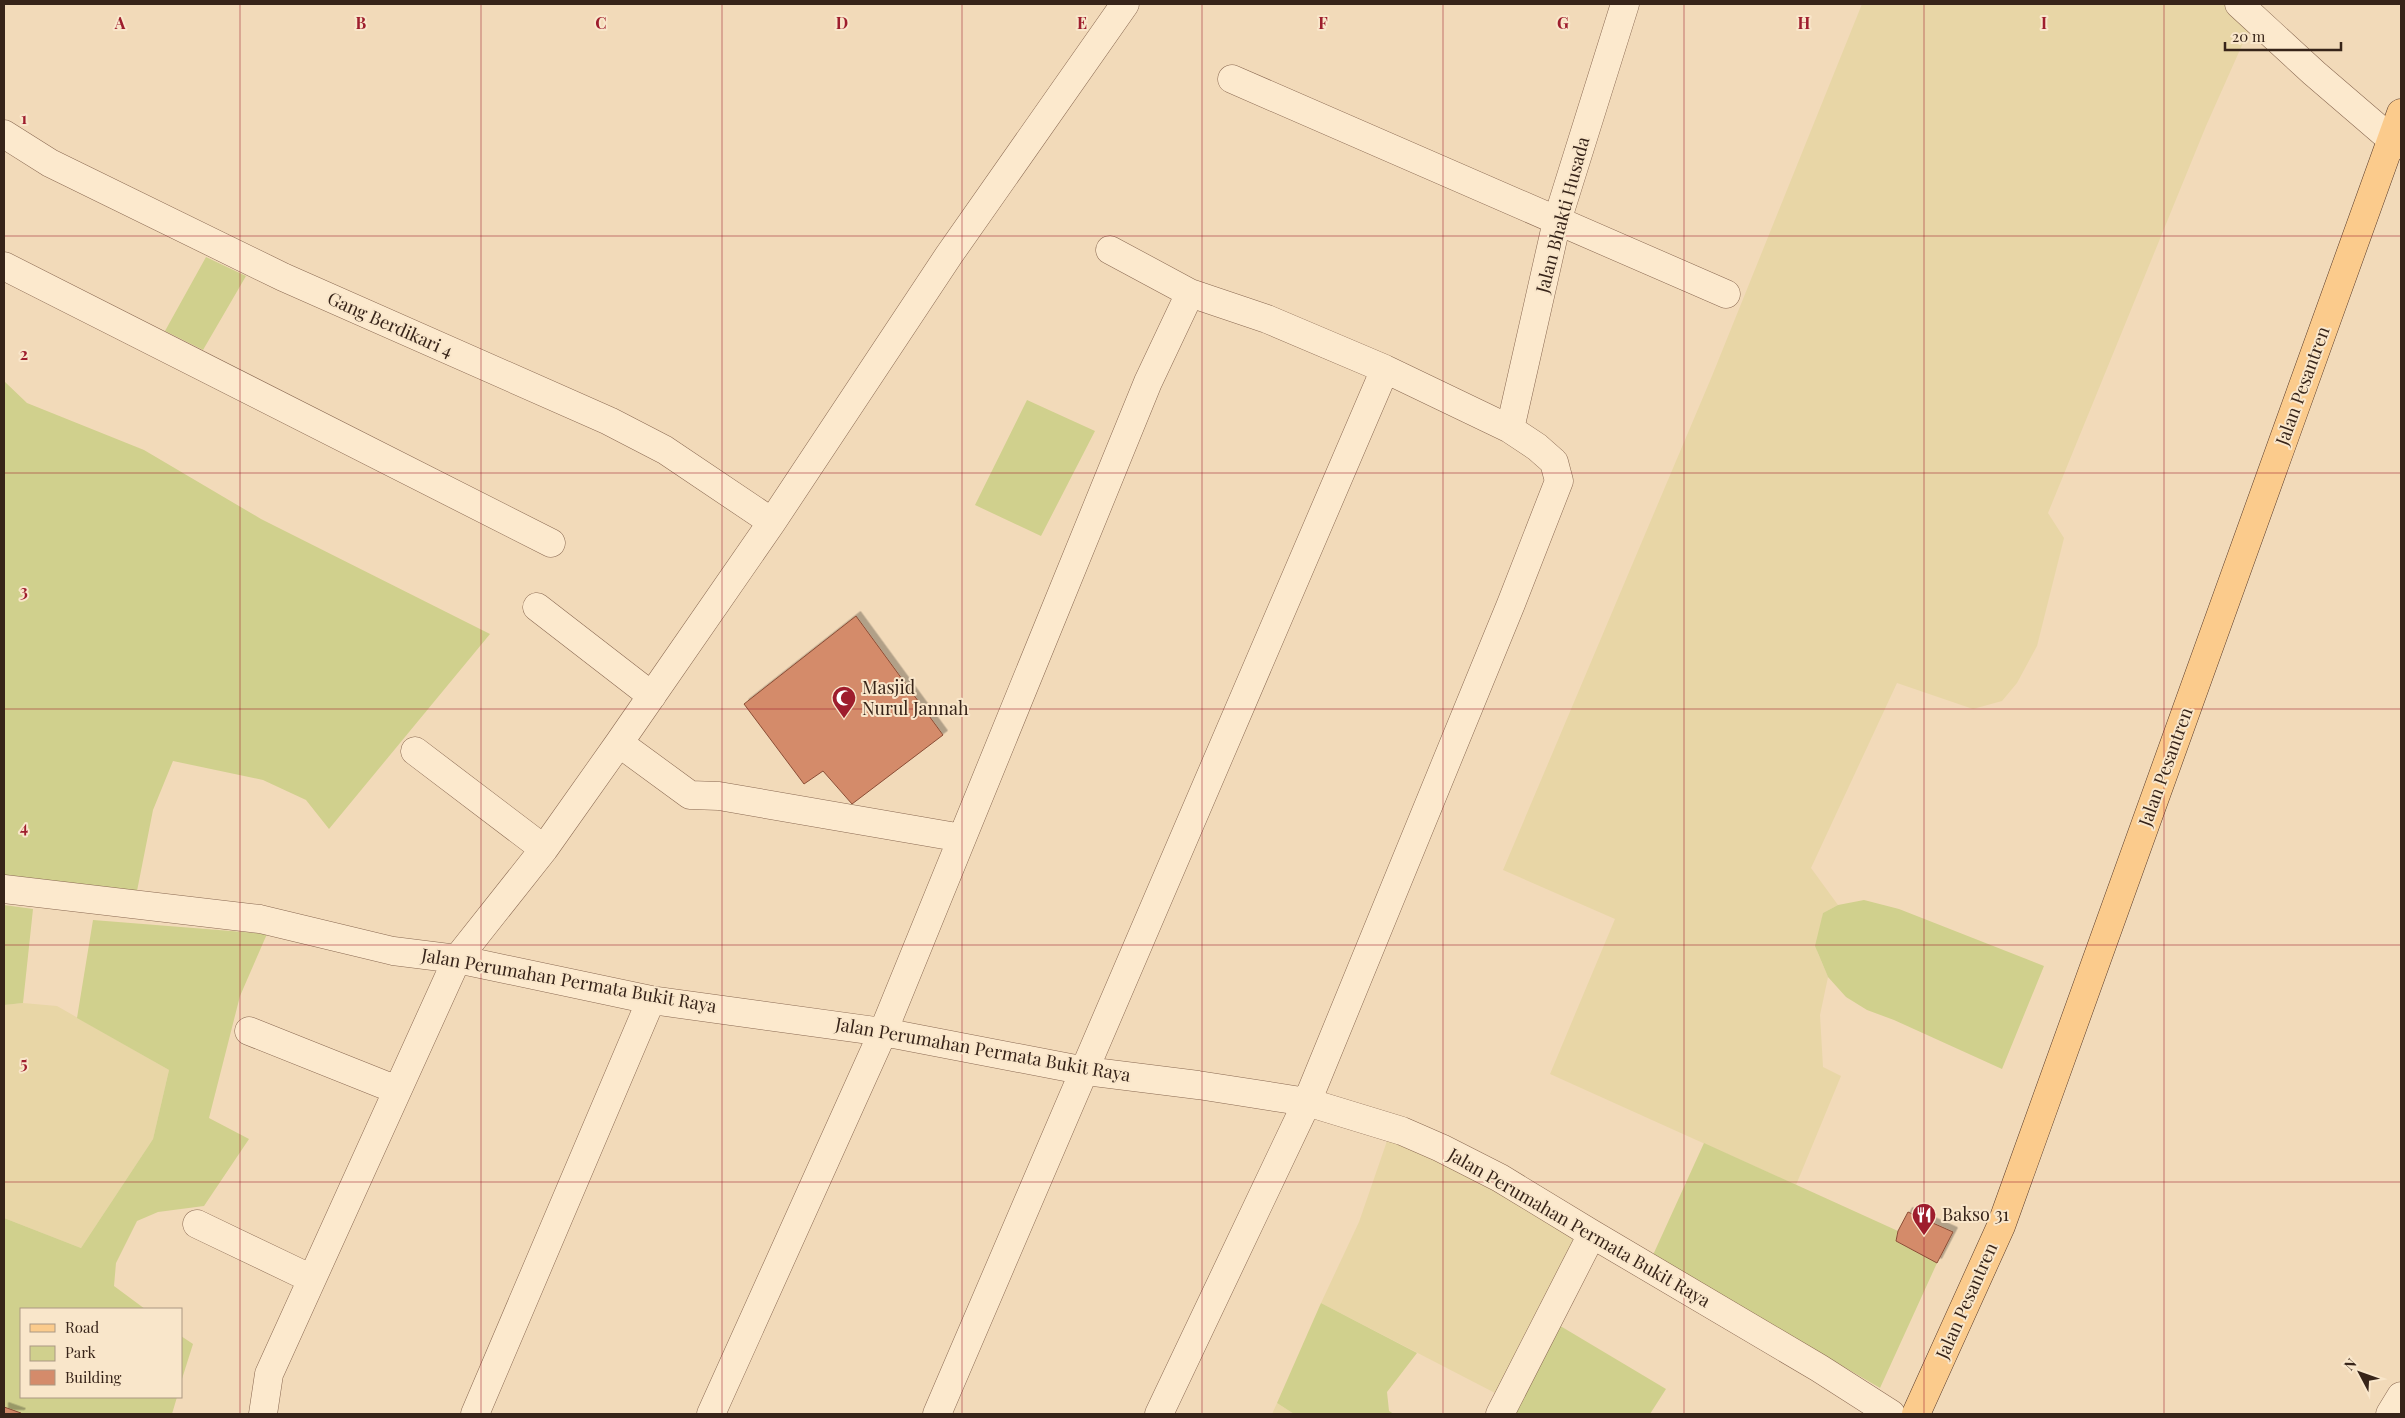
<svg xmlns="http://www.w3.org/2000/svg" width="2405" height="1418" font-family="'Playfair Display',serif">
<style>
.farmland{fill:#e8d6a6}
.green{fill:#d0d08d}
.building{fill:#d48b6b;stroke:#8b4e36;filter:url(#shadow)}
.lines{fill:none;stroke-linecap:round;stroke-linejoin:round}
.street-casing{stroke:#8a6952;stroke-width:29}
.primary-casing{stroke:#563828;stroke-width:29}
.street{stroke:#fce9cd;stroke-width:28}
.primary{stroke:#fbcb8c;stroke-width:28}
.grid{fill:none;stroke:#9e1d2d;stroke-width:1;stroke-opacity:0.55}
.labels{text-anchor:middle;stroke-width:4;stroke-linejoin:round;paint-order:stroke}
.street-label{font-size:18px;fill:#372419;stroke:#f9e6ca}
.poi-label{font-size:18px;fill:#372419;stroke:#f9e6ca;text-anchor:start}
.grid-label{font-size:16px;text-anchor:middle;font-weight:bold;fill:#9e1d2d;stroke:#f9e6ca;stroke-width:4;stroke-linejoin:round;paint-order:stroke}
</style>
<defs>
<filter id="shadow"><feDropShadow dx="4.5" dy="-4.5" stdDeviation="0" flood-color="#0004"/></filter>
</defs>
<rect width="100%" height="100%" fill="#f2dab9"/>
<path class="farmland" d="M1862 4H2229L2251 25 2206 126 2048 513 2064 538 2037 646 2017 683 2002 701 1973 709 1897 683 1811 868 1838 905 1823 913 1817 951 1828 977 1820 1015 1823 1067 1841 1076 1796 1185 1550 1074 1615 919 1503 870 1712 376Z
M23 1003 57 1006 169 1070 153 1139 81 1248 4 1218V1005Z
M1387 1141 1419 1151 1510 1199 1574 1239 1564 1269 1497 1394 1321 1303 1359 1222Z
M1277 1403 1294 1414H1272Z"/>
<path class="green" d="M206 257 246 276 203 350 165 331Z
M4 381 27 403 144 450 261 519 490 634 329 829 306 800 263 780 173 761 153 810 136 896 4 875Z
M1027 400 1095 431 1041 536 975 505Z
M1864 900 1899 909 2044 966 2002 1069 1894 1020 1867 1010 1846 997 1828 977 1815 946 1823 913 1838 905Z
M4 905 33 909 23 1003 4 1005Z
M93 920 267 934 240 996 209 1118 249 1139 204 1206 158 1212 137 1221 116 1263 114 1286 145 1309H21V1397H177L172 1414H4V1218L81 1248 153 1139 169 1070 77 1018Z
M1704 1143 1898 1231 1896 1241 1937 1263 1880 1388 1653 1255Z
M1321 1303 1417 1353 1387 1392 1389 1411 1394 1414H1294L1277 1403Z
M1557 1324 1666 1389 1650 1414H1509Z
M181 1336 193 1344 181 1382Z"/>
<path class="building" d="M856 616 943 735 852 804 823 771 804 784 744 704Z
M1908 1212 1953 1232 1937 1263 1896 1241 1898 1231Z
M4 1407 21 1413 20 1414H4Z"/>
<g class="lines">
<defs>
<path id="street" d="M2239 4 2314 73 2392 140 2401 145
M1232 79 1726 294
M4 134 50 163 283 277 609 421 665 450 772 522
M1110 250 1190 293 1267 319 1385 369 1510 429 1537 447 1554 462 1559 481 1511 604 1307 1102 1159 1414
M4 266 551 543
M1510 429 1557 221 1625 4
M537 607 652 696
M619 743 690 795 719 796 962 838
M415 751 544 849
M4 889 260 919 393 951 457 959 651 1000 883 1032 1086 1071 1198 1085 1307 1102 1402 1131 1441 1148 1500 1178 1592 1234 1819 1368 1891 1414
M249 1031 397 1090
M197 1224 312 1279
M263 1414 269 1374 457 959 544 849 619 743 772 522 949 255 1125 4
M475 1414 651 1000
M711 1414 883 1032 1148 382 1190 293
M937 1414 1385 369
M1500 1414 1592 1234
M2390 1414 2401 1396"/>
<path id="primary" d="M1916 1414 2001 1226 2401 113"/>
</defs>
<use href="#street" class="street-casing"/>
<use href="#primary" class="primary-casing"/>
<use href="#street" class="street"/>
<use href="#primary" class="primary"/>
</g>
<path class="grid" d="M240 4V1414M481 4V1414M722 4V1414M962 4V1414M1202 4V1414M1443 4V1414M1684 4V1414M1924 4V1414M2164 4V1414M4 236H2401M4 473H2401M4 709H2401M4 945H2401M4 1182H2401"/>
<defs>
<symbol id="mosque-pin" viewBox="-11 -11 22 30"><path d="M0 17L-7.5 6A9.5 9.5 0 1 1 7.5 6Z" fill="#9e1d2d" stroke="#f9e6ca"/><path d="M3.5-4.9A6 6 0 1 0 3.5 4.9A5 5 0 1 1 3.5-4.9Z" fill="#fff"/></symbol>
<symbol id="restaurant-pin" viewBox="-11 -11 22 30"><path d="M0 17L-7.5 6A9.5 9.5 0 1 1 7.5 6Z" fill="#9e1d2d" stroke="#f9e6ca"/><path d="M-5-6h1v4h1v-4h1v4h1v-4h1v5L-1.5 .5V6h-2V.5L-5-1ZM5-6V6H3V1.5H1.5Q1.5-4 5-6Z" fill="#fff"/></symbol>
</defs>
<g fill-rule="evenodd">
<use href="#mosque-pin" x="830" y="684" width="28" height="38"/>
<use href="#restaurant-pin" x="1910" y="1201" width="28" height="38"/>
</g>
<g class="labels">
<g class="street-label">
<text transform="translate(1563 215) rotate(-75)" y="6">Jalan Bhakti Husada</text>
<text transform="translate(390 325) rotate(24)" y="6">Gang Berdikari 4</text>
<text transform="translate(2303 386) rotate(-70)" y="6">Jalan Pesantren</text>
<text transform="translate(2166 767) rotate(-70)" y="6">Jalan Pesantren</text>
<text transform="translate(569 981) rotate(10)" y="6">Jalan Perumahan Permata Bukit Raya</text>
<text transform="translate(983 1050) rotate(10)" y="6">Jalan Perumahan Permata Bukit Raya</text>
<text transform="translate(1579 1228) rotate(30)" y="6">Jalan Perumahan Permata Bukit Raya</text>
<text transform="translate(1967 1301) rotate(-66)" y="6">Jalan Pesantren</text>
</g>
<g class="poi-label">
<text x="862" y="694">Masjid<tspan x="862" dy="21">Nurul Jannah</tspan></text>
<text x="1942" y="1221">Bakso 31</text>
</g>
</g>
<g class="grid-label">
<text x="120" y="29">A</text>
<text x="361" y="29">B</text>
<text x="601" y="29">C</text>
<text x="842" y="29">D</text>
<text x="1082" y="29">E</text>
<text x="1323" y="29">F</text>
<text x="1563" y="29">G</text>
<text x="1804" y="29">H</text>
<text x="2044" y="29">I</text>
<text x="24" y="124">1</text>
<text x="24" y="360">2</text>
<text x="24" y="597">3</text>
<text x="24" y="833">4</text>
<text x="24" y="1069">5</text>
</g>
<rect width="2405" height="1418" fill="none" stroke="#372419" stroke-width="10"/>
<rect x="20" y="1308" width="162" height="90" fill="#f9e6ca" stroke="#ab9883"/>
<rect x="30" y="1324" width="25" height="8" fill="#fbcb8c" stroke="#ab9883"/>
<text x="65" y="1333" font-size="15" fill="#372419">Road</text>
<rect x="30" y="1346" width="25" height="15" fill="#d0d08d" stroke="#ab9883"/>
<text x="65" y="1358" font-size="15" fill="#372419">Park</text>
<rect x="30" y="1370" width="25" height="15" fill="#d48b6b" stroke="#ab9883"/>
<text x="65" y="1383" font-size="15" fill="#372419">Building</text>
<g transform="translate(2360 1373) rotate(311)" stroke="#f9e6ca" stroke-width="4" paint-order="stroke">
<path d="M0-4L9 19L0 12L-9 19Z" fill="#372419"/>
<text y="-8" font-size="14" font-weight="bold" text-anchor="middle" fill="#372419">N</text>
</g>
<path d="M2225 42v8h116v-8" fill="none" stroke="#372419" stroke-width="2.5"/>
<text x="2232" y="42" font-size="15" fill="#372419" stroke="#f9e6ca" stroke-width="4" paint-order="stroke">20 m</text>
</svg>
